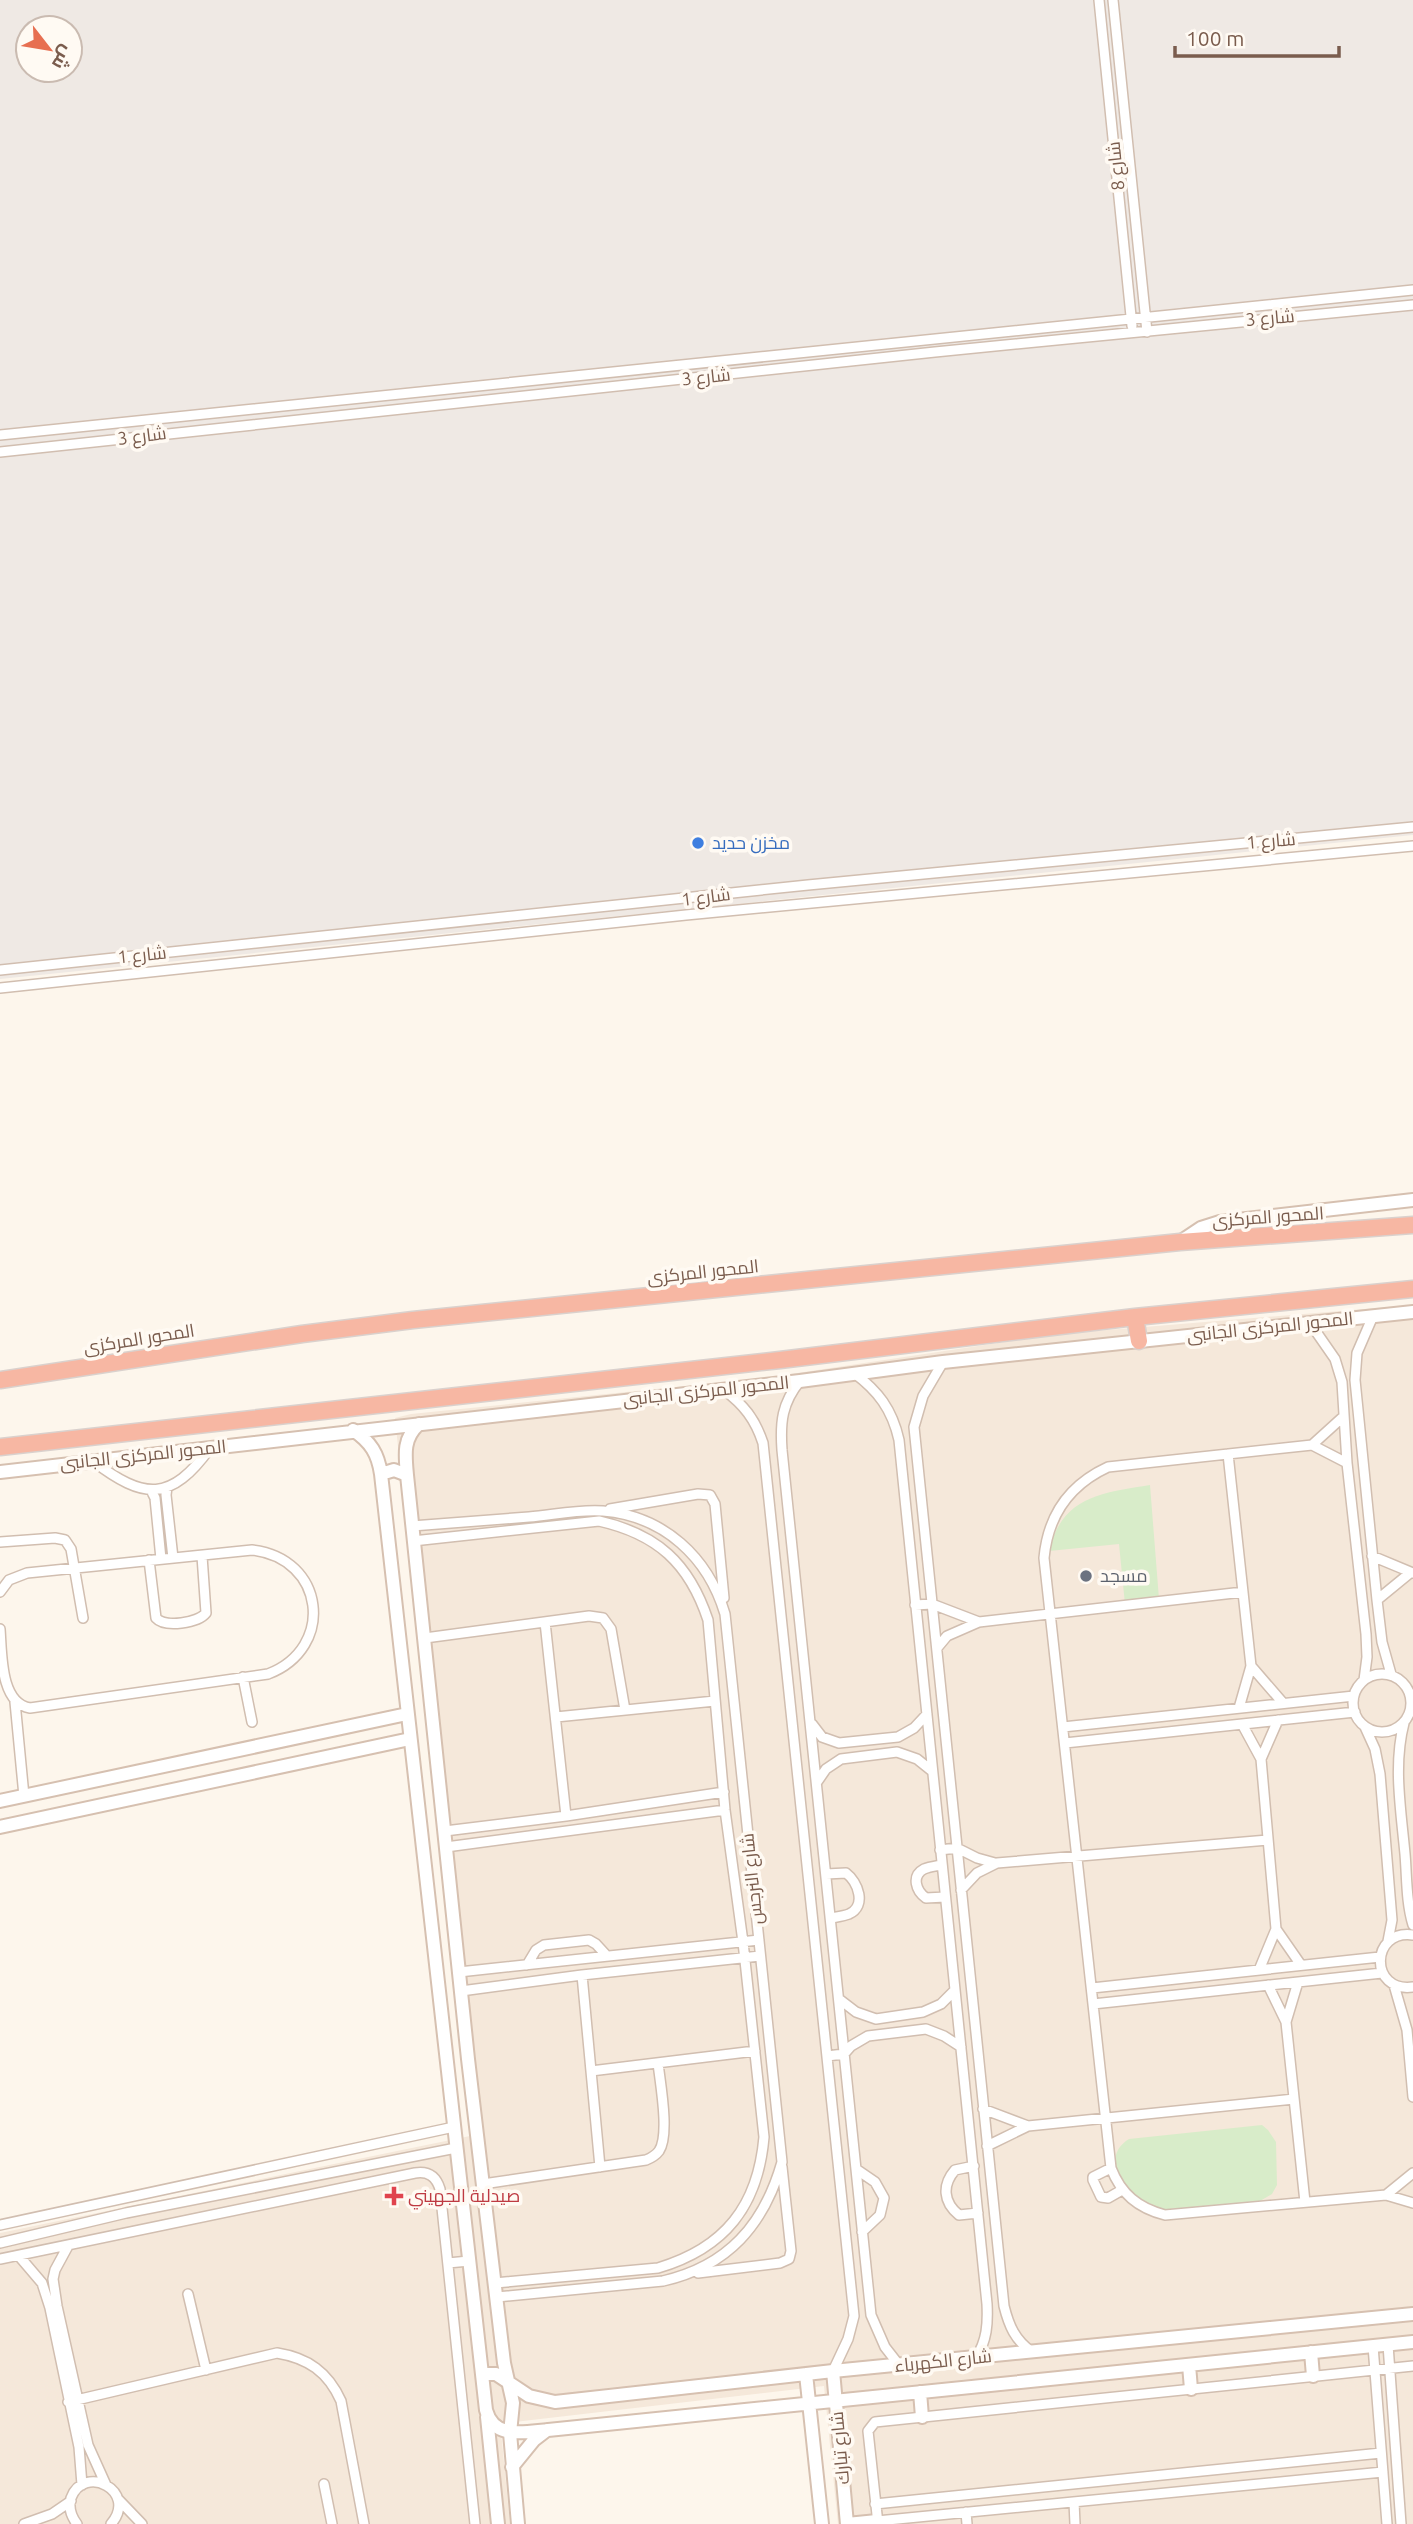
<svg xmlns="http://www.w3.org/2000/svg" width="1413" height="2524" font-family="Ubuntu,Cairo,sans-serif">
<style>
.residential{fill:#f5e8da}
.industrial{fill:#efe9e4;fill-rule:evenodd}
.green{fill:#d8ecc9}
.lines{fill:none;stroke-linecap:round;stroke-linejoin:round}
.street-casing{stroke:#d1beb0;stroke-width:12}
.secondary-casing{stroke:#d6c0b0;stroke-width:16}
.highway-casing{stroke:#dad1cd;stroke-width:19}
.street{stroke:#fff;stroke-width:9}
.secondary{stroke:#fff;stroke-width:12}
.highway{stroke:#f7b7a3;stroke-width:16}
.shop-dot{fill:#3f7fe0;stroke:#fffaf3;stroke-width:2.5}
.worship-dot{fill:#6b7280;stroke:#fffaf3;stroke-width:2.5}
.health-dot{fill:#e0444e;stroke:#fffaf3;stroke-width:2.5}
.labels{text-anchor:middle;stroke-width:7;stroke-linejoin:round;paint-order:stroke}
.street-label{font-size:18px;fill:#7a5c4d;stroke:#fffaf3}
.shop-label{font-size:18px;fill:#366cbe;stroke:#fffaf3;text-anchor:start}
.worship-label{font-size:18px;fill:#5b616d;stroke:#fffaf3;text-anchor:start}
.health-label{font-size:18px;fill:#be3a42;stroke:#fffaf3;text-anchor:start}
</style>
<rect width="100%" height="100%" fill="#fdf6ec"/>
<path class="residential" d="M1413 1305V2524H838L824 2386 506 2423 500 2421 510 2524H0V2233L470 2136 395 1418 411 1414 764 1378 1059 1334Z"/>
<path class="industrial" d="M0 0H1413V835L0 979ZM28 28H70V70H28Z"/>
<path class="green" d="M1150 1485 1159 1599 1125 1604 1119 1544 1049 1551C1062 1496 1102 1493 1150 1485Z
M1262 2125 1268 2130 1276 2142 1277 2185 1272 2194 1260 2201 1158 2210C1131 2203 1095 2160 1129 2139Z"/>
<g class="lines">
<defs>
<path id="street" d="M1099 0 1132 326
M1113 0 1147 332
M0 435 1413 290
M0 452 935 352 1413 305
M0 970 808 885 1413 827
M0 988 686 915 1413 846
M1373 1316 1357 1353 1355 1380 1377 1600 1382 1642 1391 1674
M1310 1323 1335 1359 1342 1382 1347 1463 1366 1634 1367 1657 1364 1680
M943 1362 923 1396 914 1427 1004 2306C1009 2326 1015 2340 1032 2352
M854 1373C878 1391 892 1409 899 1440L987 2304C988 2323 987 2341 976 2357
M800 1381C782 1403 780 1422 782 1450L871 2315 885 2347 899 2365
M724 1390C744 1405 755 1419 763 1443L854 2316 848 2339 833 2371
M1312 1445 1344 1416
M1228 1454 1251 1666 1239 1708
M93 1461C144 1500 171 1502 210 1448
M1347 1463 1312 1445 1108 1467C1069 1485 1048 1515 1044 1558L1111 2168C1121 2194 1138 2208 1165 2215L1386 2195 1413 2203
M167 1487 166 1495 173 1558
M151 1490 155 1498 161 1559
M610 1509 698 1494 710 1495 715 1504 724 1598
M412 1526C451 1523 490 1520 529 1517 553 1515 579 1509 603 1511 664 1516 708 1557 725 1614L782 2162C764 2225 728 2266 663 2281L497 2297
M413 1541 599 1521C657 1534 689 1563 708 1620L725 1810 743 1942 764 2137C758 2206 725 2248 658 2268L495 2283
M0 1542 55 1538 65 1540 71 1549 83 1618
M1372 1556 1413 1573
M149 1560 156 1618C165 1628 198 1623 206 1613L202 1556
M0 1592 9 1580 27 1573 252 1550C325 1558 336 1648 268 1674L30 1708C0 1703 2 1654 0 1629
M1377 1600 1410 1573
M915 1605 932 1604 979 1622
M545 1622 566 1816
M425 1638 589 1616 603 1618 611 1629 625 1710
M937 1648 947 1636 979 1622 1243 1592
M1251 1666 1283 1703
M1353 1703a29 29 0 1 1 58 0a29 29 0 1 1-58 0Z
M243 1677 252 1722
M15 1702 24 1796
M556 1717 715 1701
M1404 1723C1393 1765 1401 1810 1405 1854 1407 1877 1406 1902 1413 1925
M812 1724 822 1737 839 1743 898 1737 914 1728 927 1714
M1242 1724 1261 1759 1276 1929 1259 1970
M1063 1727 1354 1696
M1365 1727 1375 1749 1380 1774 1392 1920 1388 1941
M1065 1743 1355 1712
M1261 1759 1278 1720
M817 1782 826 1769 841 1759 897 1752 917 1759 932 1771
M445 1831 566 1816 724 1792
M446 1847 725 1810
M940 1850 957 1848 977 1858 995 1863
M941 1865C936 1866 929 1867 924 1869 911 1876 916 1891 926 1898L945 1897
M826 1874 846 1873C858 1882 867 1906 849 1914 844 1916 836 1917 831 1918
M961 1890 977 1873 997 1863 1268 1840
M1276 1929 1301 1965
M1413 1935C1370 1929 1369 1993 1413 1987
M527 1965 536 1950 544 1945 589 1940 596 1944 607 1956
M459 1972 759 1940
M582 1975 600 2167
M1268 1985 1286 2022 1305 2202
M1394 1985 1407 2030 1413 2097
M1092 1988 1380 1957
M461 1991 582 1975 760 1956
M839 1999 856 2012 876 2019 923 2012 941 2004 955 1990
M1093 2004 1382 1973
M1286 2022 1298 1982
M827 2056 844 2054 851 2046 868 2036 926 2029 944 2036 961 2047
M591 2071 755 2051
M983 2109 1028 2126
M987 2146 1028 2126 1294 2099
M974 2166 955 2170C942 2185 943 2202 959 2215L978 2213
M1111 2168 1093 2177V2180L1101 2197 1108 2198 1122 2190
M856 2169 875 2182 884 2198 880 2215 862 2232
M483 2184 646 2160C651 2158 656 2155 659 2151 670 2135 660 2082 658 2063
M1386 2195 1413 2173
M0 2225 454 2127
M0 2243 126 2213 456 2148
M68 2246 55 2270 53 2279 57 2306 88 2445 106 2485
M19 2256 42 2283 50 2308 79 2447 82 2485
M0 2259 415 2173C428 2171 436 2176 440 2189L475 2524
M448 2263 469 2261
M698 2273 780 2263 789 2259 791 2251 782 2167
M188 2294 206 2370
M1388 2345 1401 2524
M1373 2346 1387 2524
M68 2402 277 2353C308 2358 328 2372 341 2401L364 2524
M324 2484 332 2524
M118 2499 142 2524
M1074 2502 1075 2524
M875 2504 1381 2453
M966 2512 967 2524
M877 2521 1383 2472
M24 2524 52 2514 71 2501
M77 2524C71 2516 68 2508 71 2498 84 2463 139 2491 111 2524
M878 2524 868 2431 875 2422 1413 2366"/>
<path id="secondary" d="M1180 1242 1201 1228 1220 1222 1413 1200
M419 1424C403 1438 405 1454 407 1475L468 2059 504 2363 513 2403 510 2433 518 2524
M353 1430C371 1442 378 1454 381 1474L486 2410C494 2440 524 2432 548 2430L1413 2342
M0 1472 800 1381 943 1362 1413 1312
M381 1474 394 1470 407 1475
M0 1801 407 1714
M0 1827 410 1739
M1311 2352 1313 2376
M1189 2365 1191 2389
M833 2371 847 2524 877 2521
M482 2374H496L529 2396 555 2402 833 2371 1413 2314
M806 2374 822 2524
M920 2392 922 2417
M487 2417 498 2524
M512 2467 534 2440 547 2430"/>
<path id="highway" d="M1135 1317 1139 1341
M0 1380 302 1334 413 1320 1180 1242 1413 1225
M0 1447 780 1360 1135 1317 1413 1289"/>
</defs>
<use href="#street" class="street-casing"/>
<use href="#secondary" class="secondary-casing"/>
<use href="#highway" class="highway-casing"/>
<use href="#street" class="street"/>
<use href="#secondary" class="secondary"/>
<use href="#highway" class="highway"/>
</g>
<circle class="shop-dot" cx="698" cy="843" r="7"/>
<circle class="worship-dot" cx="1086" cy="1576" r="7"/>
<path class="health-dot" d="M390.5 2185.5h7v7h7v7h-7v7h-7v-7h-7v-7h7z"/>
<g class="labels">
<g class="street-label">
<text transform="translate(1116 166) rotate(-96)" y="6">شارع 8</text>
<text transform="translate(1270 318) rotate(-5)" y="6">شارع 3</text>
<text transform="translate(706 377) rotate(-6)" y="6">شارع 3</text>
<text transform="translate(142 436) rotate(-7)" y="6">شارع 3</text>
<text transform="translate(1271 841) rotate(-5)" y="6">شارع 1</text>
<text transform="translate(706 897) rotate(-7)" y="6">شارع 1</text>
<text transform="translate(142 955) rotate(-6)" y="6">شارع 1</text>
<text transform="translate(1268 1217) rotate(-4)" y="6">المحور المركزى</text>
<text transform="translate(703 1272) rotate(-6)" y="6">المحور المركزى</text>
<text transform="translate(1270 1327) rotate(-6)" y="6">المحور المركزى الجانبى</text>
<text transform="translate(139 1339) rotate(-9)" y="6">المحور المركزى</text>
<text transform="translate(706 1391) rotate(-6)" y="6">المحور المركزى الجانبى</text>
<text transform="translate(143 1455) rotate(-6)" y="6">المحور المركزى الجانبى</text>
<text transform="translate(752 1879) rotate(-96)" y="6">شارع النرجس</text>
<text transform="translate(943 2361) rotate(-6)" y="6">شارع الكهرباء</text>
<text transform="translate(840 2448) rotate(-95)" y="6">شارع تبارك</text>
</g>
<g class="shop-label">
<text x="712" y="849">مخزن حديد</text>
</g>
<g class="worship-label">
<text x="1100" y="1582">مسجد</text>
</g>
<g class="health-label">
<text x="408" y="2202">صيدلية الجهيني</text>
</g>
</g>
<g transform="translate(49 49) rotate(121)"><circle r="33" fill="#fffaf3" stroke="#cabbb1" stroke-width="2"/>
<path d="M0-5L12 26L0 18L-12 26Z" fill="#e76f51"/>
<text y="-10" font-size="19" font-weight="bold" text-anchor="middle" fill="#7a5c4d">ش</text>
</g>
<path d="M1175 46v10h164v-10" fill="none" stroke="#7a5c4d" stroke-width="3.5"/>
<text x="1186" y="46" font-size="21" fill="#7a5c4d" stroke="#fffaf3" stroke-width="5" paint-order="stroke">100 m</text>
</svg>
